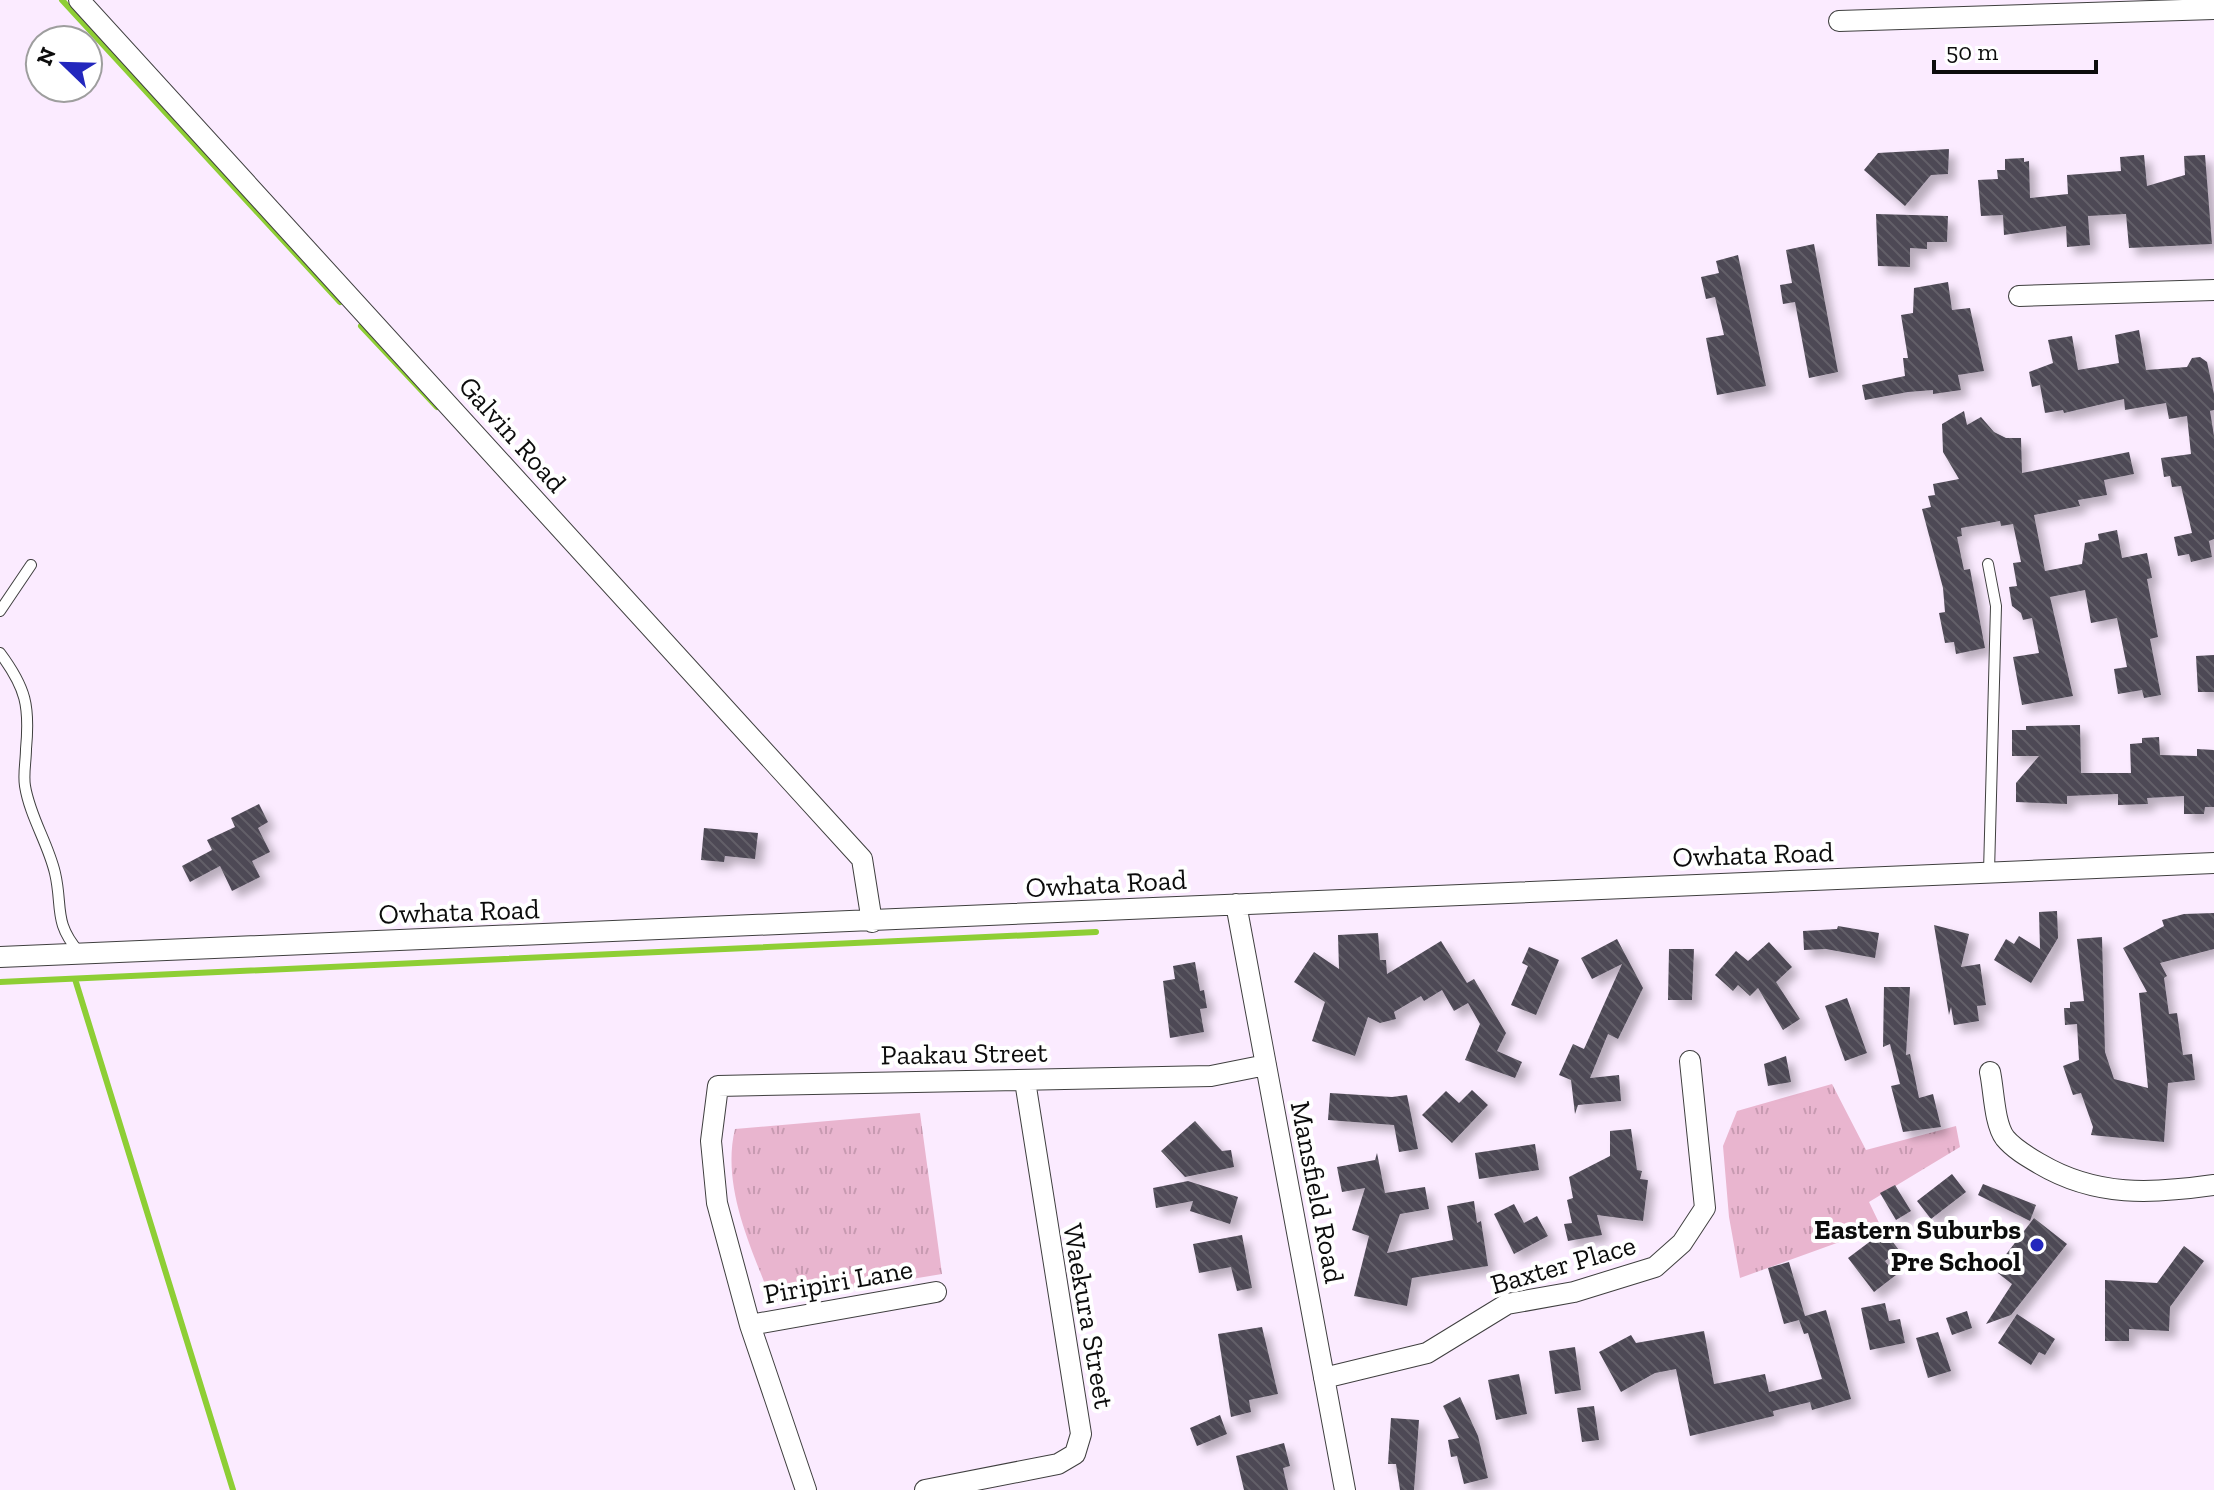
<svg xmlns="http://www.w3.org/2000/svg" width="2214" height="1490" font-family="'Zilla Slab',serif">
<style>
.park{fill:url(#park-tufts)}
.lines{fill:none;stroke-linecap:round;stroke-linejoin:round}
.stream{stroke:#8ece35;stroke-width:6}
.building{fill:url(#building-back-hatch);filter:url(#shadow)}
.service-casing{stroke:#3f3f3f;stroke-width:12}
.minor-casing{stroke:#3f3f3f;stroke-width:22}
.service{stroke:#fff;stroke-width:10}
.minor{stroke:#fff;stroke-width:20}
.poi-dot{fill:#2327bd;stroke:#fff;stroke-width:3}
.labels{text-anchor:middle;stroke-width:8;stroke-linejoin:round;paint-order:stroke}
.street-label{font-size:28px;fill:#0c0c0c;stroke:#fff}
.poi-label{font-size:28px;font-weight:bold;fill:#0c0c0c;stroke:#fff;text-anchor:end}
</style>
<defs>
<pattern id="park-tufts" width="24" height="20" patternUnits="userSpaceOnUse" patternTransform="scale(2)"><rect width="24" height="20" fill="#e9b5cf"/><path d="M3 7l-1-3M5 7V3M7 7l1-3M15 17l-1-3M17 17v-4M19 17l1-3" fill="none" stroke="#c79ab1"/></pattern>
<pattern id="building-back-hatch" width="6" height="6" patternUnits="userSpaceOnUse" patternTransform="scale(2)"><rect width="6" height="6" fill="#4d4854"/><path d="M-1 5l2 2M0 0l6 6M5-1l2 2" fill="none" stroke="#625e68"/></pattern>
<filter id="shadow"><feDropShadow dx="7" dy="7" stdDeviation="4" flood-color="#0004"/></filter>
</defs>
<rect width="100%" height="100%" fill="#fbebff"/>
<path class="park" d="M1832 1084 1866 1150 1956 1126 1960 1147 1869 1202 1881 1227 1740 1278 1729 1217 1723 1146 1737 1111Z
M920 1113 942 1274 772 1302C752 1249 721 1187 735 1129Z"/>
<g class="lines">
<path class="stream" d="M62 0 340 302
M361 326 437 407
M75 979 233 1490
M0 982 1096 932"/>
</g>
<path class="building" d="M1949 149 1948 174 1931 175 1905 206 1864 170 1878 153Z
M2144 155 2147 186 2185 175 2184 156 2205 155 2212 244 2129 248 2126 214 2088 216 2090 245 2067 247 2066 226 2004 235 2003 215 1981 216 1978 180 1998 179 1997 170H2005V159L2024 158V162L2029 161 2030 198 2068 194 2067 175 2121 171 2120 157Z
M1876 214 1948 216 1947 242H1927V249L1910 248V267L1878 266Z
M1814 244 1838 372 1809 378 1795 302 1783 304 1780 285 1792 283 1786 250Z
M1738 255 1766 386 1717 395 1706 338 1724 335 1715 297 1706 299 1701 277 1719 273 1716 261Z
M1948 282 1952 310 1970 308 1984 371 1958 375 1961 390 1933 394V390L1908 392 1865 400 1862 385 1905 376 1903 358H1908L1901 315 1913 313 1914 288Z
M2139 330 2146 370 2187 367 2192 358 2200 357 2207 362 2214 394V410L2210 411 2214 436V539L2209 541 2212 557 2191 562 2189 554 2178 556 2174 537 2192 533 2181 486 2172 487 2170 476 2164 477 2161 458 2191 454 2187 416 2169 419 2166 403 2125 410 2124 399 2064 413 2063 410 2045 413 2040 385 2032 387 2029 372 2053 363 2048 340 2072 336 2078 370 2119 363 2115 335Z
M1964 411 1967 425 1981 417 1994 432 2006 438H2021L2022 473 2129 452 2134 474 2104 480 2107 495 2078 500 2080 506 2034 515 2045 571 2082 564 2085 543 2099 540 2098 534 2117 530 2122 558 2147 553 2152 578 2147 579 2158 637 2150 639 2161 695 2144 698 2142 690 2118 694 2114 669 2127 667 2117 618 2091 623 2085 590 2050 597 2073 696 2022 705 2013 657 2039 653 2032 618 2023 620 2021 613 2012 606 2009 587 2017 586 2013 563 2021 562 2013 524 2001 526 2000 521 1961 528 1962 536 1957 537 1964 570 1970 569 1985 648 1956 654 1954 642 1945 643 1939 613 1945 612 1943 588 1922 509 1931 507 1928 496 1935 495 1933 484 1959 479 1943 452 1942 424Z
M2214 655V692H2198L2196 656Z
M2080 725 2081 773H2131L2130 744 2142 743V738L2159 737 2160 755 2197 756V749L2214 750V807H2205L2204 814H2184V796L2147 798 2148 804 2118 805V794L2067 796V804L2016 802V783L2039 756H2012V730H2026V726Z
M259 804 268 822 258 828 270 852 252 861 260 877 232 891 220 866 190 882 182 866 212 850 207 840 235 827 231 818Z
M704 828 758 833 755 859 725 856 724 862 701 860Z
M2057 911 2058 938 2031 983 1994 960 2006 939 2014 944 2019 936 2040 949 2039 912Z
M2214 913V949L2160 963 2167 976 2164 978 2169 1014 2177 1013 2183 1055 2192 1054 2195 1080 2168 1083 2164 1142 2091 1135 2093 1127 2081 1093 2073 1095 2063 1066 2079 1060 2077 1024 2065 1025 2064 1008H2070V1002L2084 1001 2077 939 2102 937 2105 1052 2114 1079 2148 1088 2139 993 2147 992 2123 948 2164 926 2162 920 2184 914Z
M1934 925 1969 934 1961 967 1980 964 1986 1005 1977 1006 1979 1021 1954 1025 1951 1007 1949 1015Z
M1838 926 1879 933 1875 958 1826 949 1804 950 1803 931 1837 929Z
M1378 933 1380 960H1386L1387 974 1441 941 1467 983 1474 979 1506 1033 1497 1051 1522 1062 1515 1078 1465 1060 1480 1024 1468 1003 1454 1011 1442 990 1424 1001 1421 996 1394 1012 1396 1019 1380 1023 1368 1017 1355 1056 1312 1041 1325 1002 1294 982 1314 952 1339 969 1338 935Z
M1617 939 1643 988 1618 1039 1608 1034 1590 1078 1619 1075 1621 1101 1578 1105 1575 1114 1571 1080 1559 1075 1573 1044 1584 1049 1622 964 1592 979 1581 958Z
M1769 942 1792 967 1776 982 1800 1019 1783 1030 1758 988 1750 996 1738 985 1733 991 1715 975 1736 951 1748 961Z
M1529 947 1559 960 1536 1015 1511 1005 1528 966 1522 963Z
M1669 949H1694L1692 1000H1668Z
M1195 962 1200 991 1204 990 1207 1008 1200 1009 1204 1032 1170 1038 1163 981 1175 979 1173 966Z
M1884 987H1910L1906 1055 1910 1054 1919 1098 1933 1094 1941 1127 1903 1132 1891 1086 1900 1084 1890 1044 1883 1047Z
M1847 998 1867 1053 1845 1061 1825 1006Z
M1786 1056 1791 1082 1768 1086 1764 1064Z
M1472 1090 1488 1105 1452 1143 1422 1115 1446 1091 1459 1103Z
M1330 1093 1392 1097 1407 1095 1418 1149 1399 1152 1394 1125 1328 1120Z
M1195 1121 1222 1151 1231 1150 1234 1167 1185 1177 1161 1151Z
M1631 1129 1637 1170 1642 1171 1640 1179 1648 1180 1643 1221 1597 1215 1602 1235 1568 1241 1564 1224 1572 1223 1567 1200 1573 1198 1569 1177 1610 1156V1131Z
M1535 1144 1539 1170 1479 1179 1475 1153Z
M1377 1153 1385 1193 1425 1187 1429 1209 1400 1214 1387 1253 1453 1240 1447 1206 1474 1201 1477 1223 1481 1221 1488 1266 1412 1278 1407 1306 1354 1296 1369 1236 1352 1230 1365 1188 1342 1192 1337 1167 1375 1160Z
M1952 1174 1966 1192 1931 1219 1917 1201Z
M1188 1181 1238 1197 1230 1224 1190 1211 1193 1201 1156 1208 1153 1188Z
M1983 1184 2036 1205 2030 1221 1978 1195Z
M1895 1185 1911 1211 1896 1220 1880 1193Z
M1514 1204 1524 1223 1537 1216 1548 1236 1514 1254 1494 1214Z
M2034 1218 2067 1244 2011 1315 1986 1324 2012 1284 1994 1270Z
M1884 1231 1899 1250 1885 1261 1896 1275 1874 1292 1848 1258Z
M1242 1235 1252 1288 1237 1291 1231 1267 1199 1273 1193 1244Z
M2184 1246 2204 1261 2170 1307 2169 1331 2129 1329V1341H2105V1280L2157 1283Z
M1789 1262 1805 1316 1826 1310 1851 1399 1812 1410 1810 1402 1773 1411 1774 1416 1690 1436 1676 1369 1655 1373 1621 1392 1599 1352 1631 1335 1636 1343 1704 1331 1714 1384 1765 1374 1769 1392 1822 1379 1808 1333 1804 1334 1799 1320 1784 1324 1768 1268Z
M1885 1303 1889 1321 1900 1319 1905 1343 1870 1350 1861 1308Z
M1967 1311 1972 1328 1952 1335 1946 1318Z
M2017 1314 2055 1339 2045 1355 2039 1352 2031 1365 1998 1343Z
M1262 1327 1278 1394 1249 1400 1251 1412 1231 1417 1218 1334Z
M1938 1332 1951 1371 1928 1378 1916 1338Z
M1575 1347 1581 1390 1555 1394 1549 1351Z
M1519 1374 1527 1414 1496 1420 1488 1380Z
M1460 1397 1478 1436 1488 1478 1464 1484 1457 1456 1451 1457 1448 1440 1459 1438 1443 1406Z
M1594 1406 1599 1440 1582 1442 1577 1408Z
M1220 1415 1227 1434 1197 1446 1190 1428Z
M1391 1418 1419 1420 1414 1490H1400L1396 1464H1388Z
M1284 1443 1290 1466 1283 1468 1288 1490H1244L1236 1456Z"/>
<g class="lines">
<defs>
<path id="service" d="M1988 564 1996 606 1989 872
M0 611 31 565
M0 653C26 688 30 706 26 749 26 761 23 774 25 786 30 817 48 843 55 873 63 907 53 922 79 952"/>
<path id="minor" d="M79 0 862 859 872 922
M1839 21 2214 9
M2019 296 2214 290
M1236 904 1345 1490
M0 957 2214 863
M1990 1072C1994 1090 1994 1123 2005 1138 2014 1149 2028 1157 2040 1164 2096 1197 2152 1194 2214 1185
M750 1325 936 1292
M1324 1378 1427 1353 1507 1304 1574 1292 1655 1267 1682 1243 1705 1208 1690 1061
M806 1490 750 1325 717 1203 711 1141 718 1086 1211 1076 1266 1065
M925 1490 1058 1464 1075 1454 1081 1434 1025 1081"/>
</defs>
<use href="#service" class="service-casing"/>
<use href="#minor" class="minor-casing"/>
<use href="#service" class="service"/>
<use href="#minor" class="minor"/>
</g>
<circle class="poi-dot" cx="2037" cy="1245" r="8"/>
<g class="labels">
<g class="street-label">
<text transform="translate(513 434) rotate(48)" y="10">Galvin Road</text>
<text transform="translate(1753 854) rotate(-2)" y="10">Owhata Road</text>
<text transform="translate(1106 883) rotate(-3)" y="10">Owhata Road</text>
<text transform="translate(459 911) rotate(-2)" y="10">Owhata Road</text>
<text transform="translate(964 1053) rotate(-1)" y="10">Paakau Street</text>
<text transform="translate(1318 1192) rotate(79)" y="10">Mansfield Road</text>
<text transform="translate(1563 1264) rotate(-16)" y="10">Baxter Place</text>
<text transform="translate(838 1281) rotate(-10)" y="10">Piripiri Lane</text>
<text transform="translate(1089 1316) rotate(80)" y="10">Waekura Street</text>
</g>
<g class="poi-label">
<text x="2021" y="1239">Eastern Suburbs<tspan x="2021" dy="32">Pre School</tspan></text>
</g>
</g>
<g transform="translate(64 64) rotate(293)"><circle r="38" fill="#ffffff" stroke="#9e9e9e" stroke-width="2"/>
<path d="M0-6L14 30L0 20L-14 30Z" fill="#2327bd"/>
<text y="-12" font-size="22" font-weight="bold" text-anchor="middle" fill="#0c0c0c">N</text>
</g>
<path d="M1934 60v12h162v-12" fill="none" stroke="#0c0c0c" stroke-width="4"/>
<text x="1946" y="60" font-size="24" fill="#0c0c0c" stroke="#ffffff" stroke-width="6" paint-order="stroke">50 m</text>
</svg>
